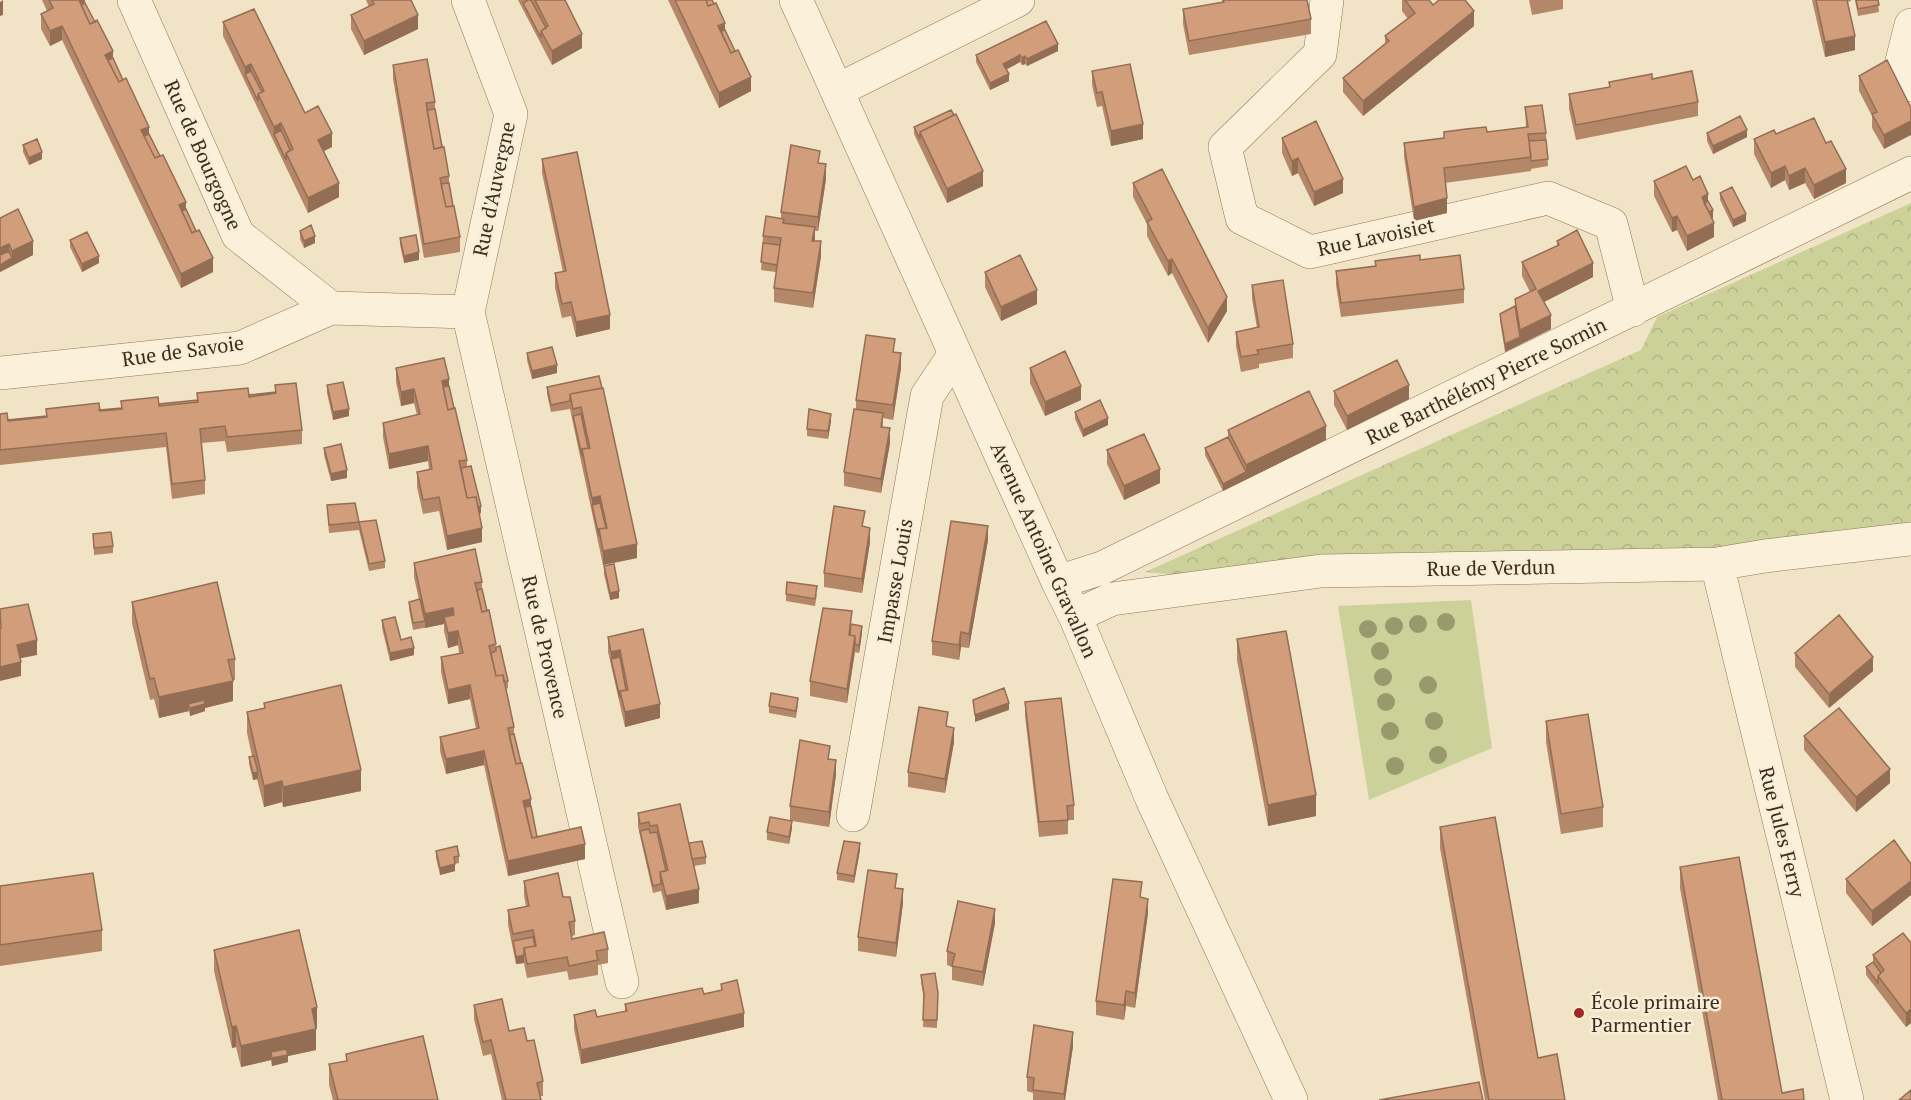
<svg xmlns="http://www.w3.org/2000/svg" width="1911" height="1100" font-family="'PT Serif',serif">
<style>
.grass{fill:#cbd199}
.forest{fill:url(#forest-crowns)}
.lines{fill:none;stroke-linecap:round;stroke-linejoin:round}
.street-casing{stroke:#8f755a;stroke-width:34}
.street{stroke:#fbf1db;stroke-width:33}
.tree{fill:#98996d}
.wall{fill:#b58769}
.shaded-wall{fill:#936e55}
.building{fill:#d29d7a;stroke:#936e55;stroke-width:1.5}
.poi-dot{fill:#a22628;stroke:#f8eed7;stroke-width:2}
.labels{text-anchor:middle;stroke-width:5;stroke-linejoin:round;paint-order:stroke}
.street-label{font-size:20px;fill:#3e2d1f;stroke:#f8eed7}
.poi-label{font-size:20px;fill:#3e2d1f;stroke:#f8eed7;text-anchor:start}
</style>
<defs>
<pattern id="forest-crowns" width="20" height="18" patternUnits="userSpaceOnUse" patternTransform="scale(1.5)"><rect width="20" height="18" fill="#cbd199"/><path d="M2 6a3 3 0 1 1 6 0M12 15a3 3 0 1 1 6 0" fill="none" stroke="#afb483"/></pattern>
</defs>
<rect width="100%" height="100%" fill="#f1e4c6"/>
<path class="grass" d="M1471 600 1492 748 1369 800 1338 606Z"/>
<path class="forest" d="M1911 203V523L1685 552 1192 576 1145 572 1641 350 1657 317Z"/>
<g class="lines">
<defs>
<path id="street" d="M134 0 238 235 331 308
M468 0 511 114 468 312 622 982
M796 0 1058 582 1075 616 1152 799 1291 1100
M1327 0 1320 54 1225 147 1242 218 1310 252 1548 198 1611 224 1633 310
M1911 25 1899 73 1911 85
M838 90 1018 0
M0 373 240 348 331 308 468 312
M1717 564 1847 1100
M1058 582 1102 568 1911 173
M1075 616 1112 599 1321 571 1717 564 1765 556 1911 539
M853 815 927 396 955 354"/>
</defs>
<use href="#street" class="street-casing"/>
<use href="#street" class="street"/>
</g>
<g class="tree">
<circle cx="1446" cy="622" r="9"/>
<circle cx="1418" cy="624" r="9"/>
<circle cx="1394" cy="626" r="9"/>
<circle cx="1368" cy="629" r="9"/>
<circle cx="1380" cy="651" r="9"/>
<circle cx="1383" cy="677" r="9"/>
<circle cx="1428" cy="685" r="9"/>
<circle cx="1386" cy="702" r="9"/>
<circle cx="1434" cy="721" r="9"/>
<circle cx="1390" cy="731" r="9"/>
<circle cx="1438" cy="755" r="9"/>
<circle cx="1395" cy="766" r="9"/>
</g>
<path class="wall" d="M42 0H85V3L186 209 213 272 181 288 62 40 50 46 41 29V14L47 11Z
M366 0H411L418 29 364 55 351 29V15L369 7Z
M518 0H565L582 48 552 65Z
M668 0H712L725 30 751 91 719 108Z
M1222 0H1307L1311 19V34L1189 55 1183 24V9L1222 2Z
M1402 0H1429L1433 5 1474 26 1363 116 1343 92V78L1385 43V36L1408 19 1402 11Z
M1529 0H1563V9L1532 15Z
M1812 0H1851V1L1848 2 1855 50 1825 57Z
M1855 0H1878L1879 12 1858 16Z
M223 22 305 113 332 147 324 151 339 197 308 213 223 36Z
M1058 51 1027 66 1025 64 1022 65 1020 62 1006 70 1009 81 990 90 976 62V55Z
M393 65 435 102V109L449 176V183L453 206 460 237V252L424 258 393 79Z
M1092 71 1143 139 1111 146 1102 106 1097 107 1092 85Z
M1859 76 1911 108 1884 149 1872 128V116L1859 91Z
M1652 79 1698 102V116L1576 140 1569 109V94L1609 87V82Z
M1525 107 1546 133 1548 166 1531 169V171L1445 183 1447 213 1414 221 1404 157V143L1526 127Z
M914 127 983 186 947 203 914 134Z
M1707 133 1747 137 1713 154 1707 141Z
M1282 138 1343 193 1314 206 1298 173 1292 176 1282 153Z
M1754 139 1826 143 1846 183 1814 199 1805 183 1789 190 1785 180 1771 188 1754 154Z
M23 145 42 159 29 165 23 152Z
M542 159 610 329 576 337 571 316 562 318 555 288V273L563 272 542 173Z
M820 163 826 179 818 231H815V241L821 256 813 308 774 302V288L776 272 761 270 763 236 781 218V212Z
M1693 180 1708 201 1713 218H1712L1714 237 1687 251 1677 230 1672 232 1654 196V181Z
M1133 183 1227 311 1208 343 1172 273 1168 276 1147 236V224L1133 197Z
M1720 193 1746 221 1733 227 1720 200Z
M0 218 33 255 0 272Z
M300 231 315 243 304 248 300 239Z
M400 238 419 260 404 263 400 245Z
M70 240 99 263 82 272 70 247Z
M1557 241 1593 277 1544 302 1551 329 1505 352 1500 321V314L1515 306V299L1530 292 1522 276V262L1557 246Z
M1420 260 1464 289V303L1341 317 1336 285V271L1375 266V261Z
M985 272 1037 304 1001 321 985 287Z
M1252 285 1293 344V358L1259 364V368L1241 372 1236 346V332L1257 328 1252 299Z
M895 352 901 368 893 420 883 418V427L890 443 881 493 844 486V472L856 410V400Z
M527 353 557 373 532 379 527 360Z
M396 368 449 386 467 460V467L481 513 479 514 482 542 447 550 439 511 423 514 417 487V472L429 469 428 461 389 469 383 437V423L417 415 414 403 401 406 396 382Z
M1030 368 1081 400 1045 416 1030 383Z
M599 376 637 558 603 565 570 409 551 412 547 394V387Z
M275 385 302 430V444L227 452 225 441 201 443 205 480V494L172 499 166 447 0 465V414L8 420 121 408V401L159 404 197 400V393L249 395 275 392Z
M327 385 349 416 333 420 327 393Z
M1334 391 1409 399 1347 430 1334 405Z
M1075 412 1108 425 1083 437 1075 419Z
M831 421 828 439 807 436V429Z
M1228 430 1326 440 1223 491 1205 455V448L1228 437Z
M324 448 347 478 331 481 324 455Z
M1107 450 1160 483 1124 500 1107 464Z
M327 505 359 522 385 561V568L369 571 359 530 329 533Z
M864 526 870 542 862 593 824 587V573Z
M93 534 113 546V553L94 555Z
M988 540 969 648 961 647 959 660 932 655V641Z
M414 563 482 582V589L496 647 508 681V688L506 689 514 727V734L537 837 585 859 508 876 484 765 446 774 440 751V737L476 729 470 699 448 704 441 672V657L459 653 458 645 448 648 444 631V624L413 630 409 609V602L419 600 414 577Z
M604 566 619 598 610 600 604 574Z
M786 594H817L815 606 786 601Z
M132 602 235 659V680H233V701L205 708V711L190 716 189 711 159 718 154 699 150 700 132 623Z
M382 620 414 655 390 661 382 628Z
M852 625 862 633 859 653 855 652 847 703 810 696V681Z
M643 629 660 718 625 727 608 652V637Z
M1237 639 1316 816 1268 826 1237 660Z
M1795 653 1873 671 1829 708 1795 667Z
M1025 702 1074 805V820H1068V834L1039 837 1025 716Z
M264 703 361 791 283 807 282 802 264 807 257 779 253 780 249 764V757L252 756 247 733V712L264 708Z
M798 705 796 718 769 713V706Z
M1546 721 1603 807V827L1561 834 1546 742Z
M948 726 954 742 945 793 908 787V772Z
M1804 736 1890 783 1856 812 1804 750Z
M830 759 836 774 829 827 792 821V828L789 844 767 840V832L790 820V806Z
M638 813 689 843 706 857V864L694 866 699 903 666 910 661 891 653 893 638 827Z
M1440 827 1538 1058 1565 1100H1485L1440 848Z
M860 850 854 883 837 880V873Z
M436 851 459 856V863L455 864V871L440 875 436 858Z
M1911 864V895L1872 926 1846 893V879Z
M1680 867 1782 1093 1804 1100H1718L1680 888Z
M524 881 563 897 575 921V935L572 936V939L608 949V963L598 965V975L569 980 567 971 527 978 524 963 516 964 508 925V910L526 907 524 895Z
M0 886 102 930V951L0 966Z
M897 888 903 903 896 957 858 951V937Z
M1142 897 1148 913 1135 1008 1126 1006 1124 1020 1096 1015V1001Z
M995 923 983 986 952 980V967L947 965V951Z
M1911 943V1023L1906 1027 1866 975V967L1873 962V955Z
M214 950 317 1028H316V1050L288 1056V1062L272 1066 271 1060 241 1067 236 1047 232 1048 214 971Z
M921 975 938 993 937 1028 923 1027 924 1000 921 982Z
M721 984 744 1027 581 1064 574 1029V1015L597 1017 625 1011V1004L704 994 721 990Z
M474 1005 509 1031 527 1041 543 1081V1096H540L541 1100H502L491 1054 483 1056 474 1019Z
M1073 1046 1065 1100H1033V1093L1027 1091V1077Z
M346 1054 438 1100H333L329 1085V1064L346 1061Z"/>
<path class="shaded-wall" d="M3 0V15L0 16V2Z
M78 0H85V10L81 12Z
M1474 11V26L1363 116V101Z
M418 15V29L364 55V41Z
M725 23V37L718 33V26Z
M62 26V40L50 46V31Z
M582 34V48L552 65V51Z
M1855 36V50L1825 57V42Z
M1058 44V51L1027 66V59Z
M113 51V65L108 68 105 55Z
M1020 55V62L1003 71V64Z
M1025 56V64L1022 65V58Z
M251 64V79L245 74V67Z
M1009 74V81L990 90V83Z
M751 77V91L719 108V93Z
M1911 121V135L1884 149V135Z
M281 123V137L274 134V127Z
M1143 124V139L1111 146V131Z
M149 127V141L141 137V130Z
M1747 130V137L1713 154V146Z
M332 133V147L318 154V140Z
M42 152V159L29 165V158Z
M1298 158V173L1292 176V161Z
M826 164V179L818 231V217Z
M1785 166V180L1771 188V173Z
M1805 168V183L1789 190V176Z
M1846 169V183L1814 199V185Z
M983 171V186L947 203V189Z
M1343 179V193L1314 206V192Z
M339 183V197L308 213V198Z
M1708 194V208L1702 204V197Z
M1447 198V213L1414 221V207Z
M186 202V216L179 212V205Z
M1713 210V218L1706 221V213Z
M1746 214V221L1733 227V220Z
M1677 216V230L1672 232V218Z
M1714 223V237L1687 251V236Z
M815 227V242L812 241Z
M315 236V243L304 248V241Z
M33 241V255L0 272V265L12 258V251Z
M821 241V256L813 308V293Z
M9 244V258L0 262V248Z
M419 252V260L404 263V256Z
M99 256V263L82 272V264Z
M213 258V272L181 288V274Z
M1172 259V273L1168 276V261Z
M1593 263V277L1538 305V291Z
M1037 290V304L1001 321V307Z
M1227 297V311L1208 343V328Z
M610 315V329L576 337V322Z
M1551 315V329L1505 352V344L1520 337V330Z
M901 353V368L893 420V405Z
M557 365V373L532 379V371Z
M449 379V393L443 395 442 381Z
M1409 385V399L1347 430V416Z
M1081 386V400L1045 416V402Z
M414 389V403L401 406V392Z
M349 409V416L333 420V412Z
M831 414V421L828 439V431Z
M1108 418V425L1083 437V430Z
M1326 426V440L1223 491V484L1246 472V465Z
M890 428V443L881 493V479Z
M428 446V461L389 469V454Z
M1160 469V483L1124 500V486Z
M347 470V478L331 481V474Z
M600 496V511L592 505V513V498Z
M481 506V513L476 515V507Z
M988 526V540L969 648V634Z
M482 528V542L447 550V536Z
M870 528V542L862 593V579Z
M637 544V558L603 565V551Z
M619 591V598L610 600V593Z
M453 608V622L444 617V624L425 628V614Z
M862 626V633L859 653V646Z
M458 631V645L448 648V633Z
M961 632V647L959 660V645Z
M855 636V650L847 703V689Z
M37 640V655L17 659V645Z
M414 648V655L390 661V653Z
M620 650V664L611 659V652Z
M1873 657V671L1829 708V694Z
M21 662V676L0 681V667Z
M233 681V701L205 708V711L190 716V708L188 704 189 711 159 718V697Z
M470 685V699L448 704V690Z
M1009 703V710L975 722V715Z
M660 704V718L625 727V712Z
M954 728V742L945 793V779Z
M484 751V765L446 774V759Z
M836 760V774L829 827V812Z
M1890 769V783L1856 812V797Z
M361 770V791L283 807V787Z
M258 772V779L253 780V773Z
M282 781V802L264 807V786Z
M1316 795V816L1268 826V805Z
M531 799V813L523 808V801Z
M792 821V828L789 844V837Z
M860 843V850L854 883V876Z
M585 844V859L508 876V861Z
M455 864V871L440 875V868Z
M1911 881V895L1872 926V911Z
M699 889V903L666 910V896Z
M903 889V903L896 957V943Z
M1148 899V913L1135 1008V993Z
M995 909V923L983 986V972Z
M524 955V963L516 964V957Z
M1126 991V1006L1124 1020V1005Z
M317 1007V1028L313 1030 316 1029V1050L288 1056V1062L272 1066 271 1052V1060L241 1067V1046Z
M1911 1009V1023L1906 1027V1013Z
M744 1013V1027L581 1064V1050Z
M236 1026V1047L232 1048V1027Z
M1073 1032V1046L1065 1100H1064V1094Z"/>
<path class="building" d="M49 0H79L90 24 97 20 113 51 105 55 119 82 126 78 149 127 141 130 155 158 163 155 186 202 179 205 192 233 199 230 213 258 181 274 62 26 50 31 41 14 53 8Z
M372 0H411L418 15 364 41 351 15 374 4Z
M528 0H531L546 28 541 31V38L523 3Z
M535 0H565L582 34 552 51 541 31 548 26Z
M675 0H706L708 6 716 3 725 23 718 26 731 53 738 50 751 77 719 93Z
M706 0H712L714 4 708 6Z
M1223 0H1307L1311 19 1189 41 1183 9 1224 2Z
M1405 0H1429L1433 5 1439 0H1465L1474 11 1363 101 1343 78 1389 41 1385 36 1415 13Z
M1816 0H1847L1855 36 1825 42Z
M1856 0H1878L1879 5 1858 9Z
M85 3 95 22 90 24 81 5Z
M254 9 305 113 318 106 332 133 318 140 339 183 308 198 286 153 293 149 281 123 274 127 258 94 264 91 251 64 245 67 223 22Z
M1046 21 1058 44 1027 59 1025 56 1022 58 1020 55 1003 64 1009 74 990 83 976 55Z
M725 30 735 51 731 53 721 31Z
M113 58 123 80 119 82 108 60Z
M427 59 435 102 426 103 434 149 444 147 449 176 440 178 446 207 454 206 460 237 424 244 393 65Z
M1887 60 1911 108V121L1884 135 1872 114 1877 112 1859 76Z
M1130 64 1143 124 1111 131 1102 92 1097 93 1092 71Z
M251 71 262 92 258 94V101L245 74Z
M1692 71 1698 102 1576 125 1569 94 1610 87 1609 82 1652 74V79Z
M1542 105 1546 133 1528 134 1531 157 1444 168 1447 198 1414 207 1404 143 1444 138V132L1466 129 1486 127 1487 132 1528 127 1525 107Z
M435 109 442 147 434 149 427 110Z
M951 110 954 115 920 132V139L914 127Z
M956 114 983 171 947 189 920 132Z
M1740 116 1747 130 1713 146 1707 133Z
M1814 118 1826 143 1831 141 1846 169 1814 185 1805 168 1789 176 1785 166 1771 173 1754 139 1774 130 1776 134Z
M1316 121 1343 179 1314 192 1298 158 1292 161 1282 138Z
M281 130 290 150 286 153V160L274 134Z
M149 134 160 156 155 158 144 136Z
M37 139 42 152 29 158 23 145Z
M1546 140 1548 159 1531 161 1529 141Z
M791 145 820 151 818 163 826 164 818 217 781 212Z
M577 152 610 315 576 322 571 302 562 304 555 273 566 271 542 159Z
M1686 166 1693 180 1700 176 1708 194 1702 197 1714 223 1687 236 1677 216 1672 218 1654 181Z
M1162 169 1227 297 1208 328 1172 259 1168 261 1157 241 1147 222 1152 219 1133 183Z
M449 183 453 206 446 207 441 184Z
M1732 187 1746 214 1733 220 1720 193Z
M1708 201 1713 210 1709 212 1704 203Z
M18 209 33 241 12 251 9 244 0 248V218Z
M186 209 196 231 192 233 182 211Z
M766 216 784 219 783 223 815 227 812 241H821L813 293 774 288 781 238 763 236Z
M311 225 315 236 304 241 300 231Z
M1577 230 1593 263 1538 291 1551 315 1520 330 1515 299 1536 289 1522 262 1559 245 1557 241Z
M87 232 99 256 82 264 70 240Z
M416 235 419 252 404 256 400 238Z
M763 243 780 245 777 265 761 262Z
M9 251 12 258 0 265V255Z
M1020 255 1037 290 1001 307 985 272Z
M1420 255V260L1460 255 1464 289 1341 303 1336 271 1376 266 1375 261Z
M1283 280 1293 344 1257 350 1259 354 1241 357 1236 332 1259 327 1252 285Z
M1515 306 1520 337 1505 344 1500 314Z
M866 335 895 339 893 352 901 353 893 405 856 400Z
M552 347 557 365 532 371 527 353Z
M1065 351 1081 386 1045 402 1030 368Z
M444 358 449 379 442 381 448 410 455 408 467 460 459 461 467 498 476 497 482 528 447 536 439 497 423 500 417 472 432 469 428 446 389 454 383 423 420 414 414 389 401 392 396 368Z
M1397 360 1409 385 1347 416 1334 391Z
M599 376 602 388 570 394V401L551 405 547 387Z
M343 382 349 409 333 412 327 385Z
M296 383 302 430 227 437 225 426 200 429 205 480 172 484 166 433 0 450V414L7 413 8 421 47 417 46 409 99 403 100 411 122 409 121 401 158 397 159 406 198 402 197 393 248 388 249 397 276 393 275 385Z
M449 386 454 408 448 410 443 387Z
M603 388 637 544 603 551 599 529 607 528 600 496 592 498 586 470 582 449 590 448 581 407 573 409 570 394Z
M1309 391 1326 426 1246 465 1228 430Z
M275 392V393L249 397V395Z
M197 400V402L159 406V404Z
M1100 400 1108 418 1083 430 1075 412Z
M121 408 122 409 100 411 99 410Z
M809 409 831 414 828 431 807 429Z
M854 409 883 413 881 427 890 428 881 479 844 472Z
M581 414 588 448 582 449V456L573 416Z
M46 416V417L8 421V420Z
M1144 434 1160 469 1124 486 1107 450Z
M1228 437 1246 472 1223 484 1205 448Z
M341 444 347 470 331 474 324 448Z
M471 466 481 506 478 507 476 497 467 498 461 468Z
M355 503 359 522 376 520 385 561 369 564 359 522 329 525 327 505Z
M600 503 606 528 599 529V536L592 505Z
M834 506 865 511 862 526 870 528 862 579 824 573Z
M951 521 988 526 969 634 961 632 959 645 932 641Z
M111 532 113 546 94 548 93 534Z
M475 549 482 582 475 583 482 612 489 610 496 644 489 646 496 676 503 675 514 727 508 728 516 764 522 763 531 799 523 801 532 838 581 827 585 844 508 861 484 751 446 759 440 737 479 728 470 685 448 690 441 657 463 653 458 631 448 633 444 617 454 615 453 608 425 614 414 563Z
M614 564 619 591 610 593 604 566Z
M217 582 235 659 228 660 233 681 159 697 154 678 150 679 132 602Z
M787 582 817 586 815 599 786 594Z
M482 589 487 611 482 612 477 590Z
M420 599 425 621 413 623 409 602Z
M28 604 37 640 17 645 21 662 0 667V628H1L0 609Z
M823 608 852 611 849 635 855 636 847 689 810 681Z
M1839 615 1873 657 1829 694 1795 653Z
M395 617 401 640 411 637 414 648 390 653 382 620Z
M851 624 862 626 859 646 855 644V636L850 635Z
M643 629 660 704 625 712 620 691 628 690 620 650 611 652 608 637Z
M1286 631 1316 795 1268 805 1237 639Z
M500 646 508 681 504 682 503 675 496 676 491 653 496 651V647Z
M620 657 626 690 620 691V698L611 659Z
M341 685 361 770 283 787 282 781 264 786 247 712 265 708 264 703Z
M1004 688 1009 703 975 715 973 700Z
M771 693 798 698 796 711 769 706Z
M1061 698 1074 805 1067 806 1068 820 1039 822 1025 702Z
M204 700 205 704 190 708 188 704Z
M919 707 948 712 946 726 954 728 945 779 908 772Z
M1839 708 1890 769 1856 797 1804 736Z
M1588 714 1603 807 1561 814 1546 721Z
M514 734 521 763 516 764 509 735Z
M800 740 830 746 828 759 836 760 829 812 790 806Z
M254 756 258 772 253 773 249 757Z
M680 804 699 889 666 896 660 872 668 870 657 825 650 826 649 822 640 824 638 813Z
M531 806 537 837 532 838 525 807Z
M770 817 792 821 789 837 767 832Z
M1495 817 1538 1058 1557 1054 1565 1100H1489L1440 827Z
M649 829 650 833 657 832 666 871 660 872 661 884 653 886 640 831Z
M1894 840 1911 864V881L1872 911 1846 879Z
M702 841 706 857 692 859 689 843Z
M844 841 860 843 854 876 837 873Z
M457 846 459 856 454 857 455 864 440 868 436 851Z
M1739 857 1782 1093 1803 1089 1804 1100H1722L1680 867Z
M868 870 897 874 895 888 903 889 896 943 858 937Z
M93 873 102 930 0 945V886Z
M558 873 563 897H570L575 921 569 922 572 939 604 932 608 949 596 951 598 960 569 966 567 957 527 964 524 948 536 946 533 930 513 934 508 910 529 906 524 881Z
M1113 879 1142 882 1140 897 1148 899 1135 993 1126 991 1124 1005 1096 1001Z
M958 901 995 909 983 972 952 966 955 954 947 951Z
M299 930 317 1007 312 1009 316 1029 241 1046 236 1026 232 1027 214 950Z
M1903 933 1911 943V1009L1906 1013 1878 976 1884 970 1873 955Z
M533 937 535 946 524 948V955L516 957 513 941Z
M1873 962 1881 973 1878 976V983L1866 967Z
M935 973 938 993 937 1020H923L924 994 921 975Z
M737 980 744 1013 581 1050 574 1015 595 1010 597 1017 627 1011 625 1004 702 988 704 994 722 990 721 984Z
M502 999 509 1031 524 1028 527 1041 534 1040 543 1081 537 1083 541 1100H506L491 1040 483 1042 474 1005Z
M1034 1025 1073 1032 1064 1094 1033 1090 1034 1078 1027 1077Z
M423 1036 438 1100H338L329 1064 347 1061 346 1054Z
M286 1049 288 1055 272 1058 271 1052Z
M1479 1082 1483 1100H1379Z
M1911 1090V1100H1899Z"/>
<circle class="poi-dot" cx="1579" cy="1013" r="6"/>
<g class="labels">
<g class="street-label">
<text transform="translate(203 155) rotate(66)" y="7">Rue de Bourgogne</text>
<text transform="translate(494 189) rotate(-78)" y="7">Rue d'Auvergne</text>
<text transform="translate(1376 237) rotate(-12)" y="7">Rue Lavoisiet</text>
<text transform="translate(183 351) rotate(-8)" y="7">Rue de Savoie</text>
<text transform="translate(1486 381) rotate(-26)" y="7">Rue Barthélémy Pierre Sornin</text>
<text transform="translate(1044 550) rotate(66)" y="7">Avenue Antoine Gravallon</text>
<text transform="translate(1491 568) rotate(-1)" y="7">Rue de Verdun</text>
<text transform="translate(895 581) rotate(-80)" y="7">Impasse Louis</text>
<text transform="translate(545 647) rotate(77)" y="7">Rue de Provence</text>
<text transform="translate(1782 832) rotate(76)" y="7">Rue Jules Ferry</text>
</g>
<g class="poi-label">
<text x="1591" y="1009">École primaire<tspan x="1591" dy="23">Parmentier</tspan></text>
</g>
</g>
</svg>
